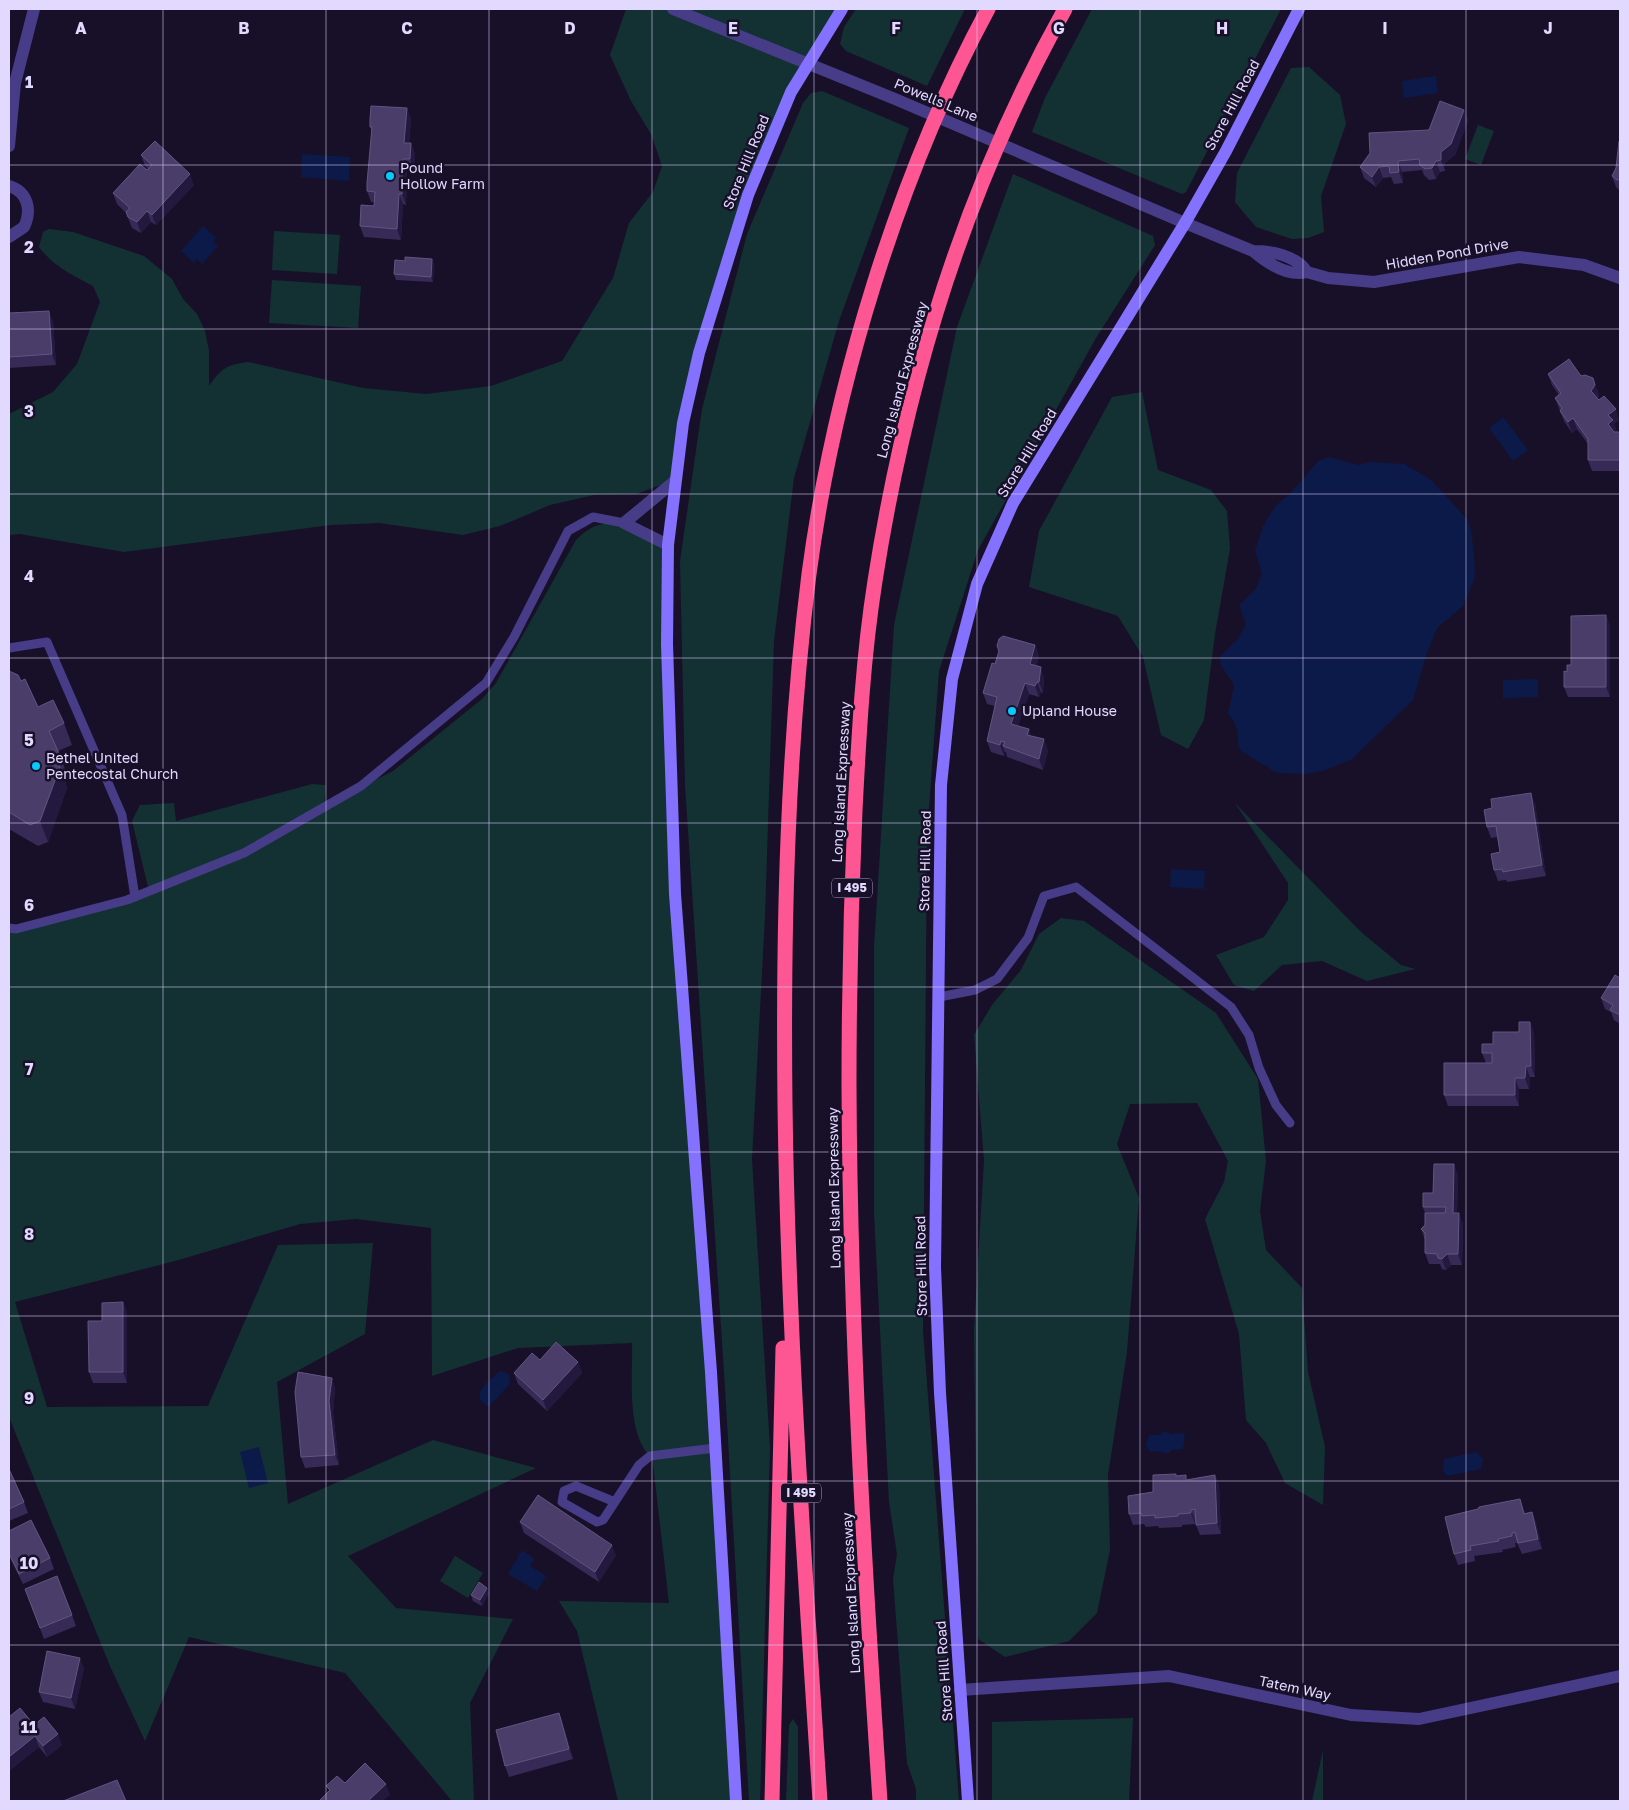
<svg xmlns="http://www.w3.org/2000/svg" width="1629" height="1810" font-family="'Golos Text',sans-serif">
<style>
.green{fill:#133133}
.water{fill:#0b1a48}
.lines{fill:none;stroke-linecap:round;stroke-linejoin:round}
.service{stroke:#473c88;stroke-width:9}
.minor{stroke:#473c88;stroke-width:12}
.tertiary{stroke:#473c88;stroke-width:12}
.secondary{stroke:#8471fe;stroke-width:12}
.motorway{stroke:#fe5593;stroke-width:15}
.wall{fill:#382a57}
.shaded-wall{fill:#23183d}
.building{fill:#4a3d69;stroke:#625580}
.grid{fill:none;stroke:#e2d9ff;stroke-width:1;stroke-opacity:0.55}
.poi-dot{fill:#06c9fe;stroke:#181029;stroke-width:2}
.labels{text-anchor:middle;stroke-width:5;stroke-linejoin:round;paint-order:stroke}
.shield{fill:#181029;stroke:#a59dbf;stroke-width:1}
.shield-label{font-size:12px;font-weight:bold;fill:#e2d9ff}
.street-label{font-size:14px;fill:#e2d9ff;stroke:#181029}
.poi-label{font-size:14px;fill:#e2d9ff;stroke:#181029;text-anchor:start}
.grid-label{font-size:16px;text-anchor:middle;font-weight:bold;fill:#e2d9ff;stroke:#181029;stroke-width:5;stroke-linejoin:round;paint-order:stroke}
</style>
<rect width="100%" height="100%" fill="#181029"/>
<path class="green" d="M626 9H842L809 63 748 195 669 482 636 494 594 495 550 505 500 526 463 535 379 523 331 525 124 552 20 534 9 535V414L53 392 77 364 100 302 93 286C72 275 53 266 39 247L43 232 49 229 73 232 144 256 172 279 183 299 197 314 205 331 209 351V386C222 368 226 365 248 362L363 388 426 394 491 386 562 361 613 278 629 223 653 192 662 166 651 134 631 101 610 55Z
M856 9H965L927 86 846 51 840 44 844 27Z
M1092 9H1281L1186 192 1182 194 1032 132 1045 98Z
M1309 67 1340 95 1346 124 1321 196 1324 232 1308 238 1292 239 1256 227 1235 202 1237 173 1291 68Z
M822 91 909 128 839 321 794 478 774 641 765 916 752 1159 770 1448 760 1801H749L725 1387 685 785 680 561 702 409 747 234 803 103 811 93Z
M1478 125 1494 131 1481 165 1465 159Z
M1013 174 1153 236 1155 245 1096 338 978 550 939 671 927 835 923 1331 959 1801H916V1789L907 1763 893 1579 897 1554 889 1502 874 1214V948L894 625 957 327Z
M274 231 340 235 337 274 272 270Z
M272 280 361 286 358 328 269 323Z
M1142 392 1158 470 1211 490 1227 511 1230 549 1215 634 1204 720 1188 749 1161 735 1143 657 1118 616 1029 587 1039 531 1112 397Z
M608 523 623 526 668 545 675 894 736 1801H618L577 1631 559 1601 669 1603 652 1455 650 1456C626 1432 633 1376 632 1343L518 1348 432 1376 431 1228 356 1219 300 1224 175 1261 15 1302 47 1407 208 1406 278 1245 373 1243 365 1334 277 1382 288 1504 433 1440 536 1468 348 1556 396 1608 513 1619 470 1703 474 1801H452L345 1673 189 1637 145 1741 110 1666 9 1417V925H21L149 891 132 821 140 805 174 803 176 821 312 784 326 785 324 806 393 771 482 699 496 683 576 540C586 530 594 525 608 523Z
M1235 803 1361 932 1401 965 1415 969 1367 981 1322 961 1282 965 1254 991 1234 985 1216 955 1264 937 1288 900V883Z
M1061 918 1084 921 1216 1013 1258 1079 1266 1161 1260 1211 1266 1250 1302 1288 1308 1372 1325 1447 1323 1505 1285 1483 1266 1443 1246 1420 1239 1334 1205 1219 1224 1182 1228 1161 1197 1103 1130 1104 1117 1144 1139 1198 1127 1352 1108 1475 1110 1550 1097 1613 1069 1641 1005 1657 978 1639 974 1330 984 1160 974 1035 992 1005 1021 970 1039 934Z
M455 1556 483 1573 468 1598 440 1581Z
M1133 1718 1129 1801H992V1722Z
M793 1719 798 1727V1801H786L789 1725Z
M1323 1750V1801H1312Z"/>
<path class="water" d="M1436 76 1438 93 1404 98 1402 81Z
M302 154 350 157 349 181 301 177Z
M203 226 216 238 213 241 218 246 202 264 197 259 194 263 181 251Z
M1503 417 1528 450 1513 461 1489 428Z
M1329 457 1358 465 1371 462 1404 464 1430 479 1467 519 1471 530 1474 554 1475 577 1463 606 1437 628 1426 656 1413 700 1352 759 1326 770 1307 774 1277 773 1241 751C1234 735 1242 730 1228 714L1234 685 1220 664 1221 655 1238 639 1246 624 1239 605 1255 590 1262 574 1255 551 1263 526 1276 505 1289 495 1318 461Z
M1538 679V697L1503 698V680Z
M1171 869 1205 871 1204 889 1170 887Z
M500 1371 509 1374 510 1384 488 1407 480 1400C478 1387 492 1379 500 1371Z
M1164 1431 1171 1434 1183 1433 1185 1438 1183 1449 1172 1450 1167 1454 1160 1451 1150 1452 1146 1445 1149 1435H1159Z
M259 1447 268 1483 249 1488 240 1452Z
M1477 1452 1483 1459 1481 1469 1447 1476 1443 1471 1444 1459Z
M522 1550 534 1558 530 1566 546 1576 537 1591 508 1574Z"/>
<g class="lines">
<path class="service" d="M9 648 47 642 122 815 135 897
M9 928 16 929 127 900 244 853 361 786 486 683 514 637 568 531 593 517 624 523
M939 997 975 990 997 979 1028 938 1044 896 1076 887 1231 1007 1249 1035 1259 1068 1276 1105 1290 1123
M615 1502 576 1486 564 1491 562 1502 597 1522 603 1520 639 1465 650 1456 715 1448"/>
<path class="minor" d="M9 146 15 83 34 9
M9 186C28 192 32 210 24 227L9 237
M1185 223 1253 251
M1253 251C1271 251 1296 255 1307 272 1288 277 1267 263 1253 251Z
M1307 272 1328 278 1374 282 1519 257 1584 265 1620 278
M668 545 624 523 675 481
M960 1690 1169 1676 1351 1715 1419 1719 1620 1676"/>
<path class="tertiary" d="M673 9 895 99 1185 223"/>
<path class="secondary" d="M736 1801 711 1372 675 894 667 644 668 545 683 423 699 353 748 195 791 92 842 9
M968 1801 940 1393 935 1267 941 785 952 679 977 584 1013 503 1185 223 1226 151 1299 9"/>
<path class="motorway" d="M772 1801 783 1348
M820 1801C805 1570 788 1338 785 1105 783 928 787 750 809 574 834 386 898 176 988 9
M880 1801C864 1563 850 1325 849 1085 849 993 851 902 855 810 859 733 863 657 875 581 906 381 966 186 1065 9"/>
</g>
<path class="wall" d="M407 108 411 119 409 143H411L415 154 414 170H407L406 205 403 204 401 240 364 237 360 226 374 206 375 202H371L367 191 372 131 370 127Z
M1464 110 1468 121 1455 155 1445 163V171L1440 172 1436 179 1429 180 1424 175 1422 170 1402 172 1403 183 1394 184 1391 177 1383 178 1376 187 1364 178 1360 167Z
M1620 141V191L1616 187 1612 176 1616 168Z
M141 155 194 185 156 225 151 222 141 233 132 228 126 213 117 204 113 193 148 169 145 166Z
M432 259 434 264 433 282 396 280 394 274 405 261Z
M9 313 53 321 56 365 9 368Z
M1548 374 1581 376 1597 389 1599 396 1597 399 1619 420 1614 424 1617 431 1615 432H1620V471H1592L1588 460V444L1577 429 1572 433 1564 421 1555 398 1559 395 1552 385Z
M1606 615 1610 626V697H1568L1564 687 1567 672Z
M1035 645 1039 656 1036 666 1044 678 1043 693 1041 692 1039 697 1029 694 1018 726 1029 729 1031 736 1048 750 1043 770 1007 757 1006 752H1005L1004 756 991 752 987 741 995 706 987 704 983 693 999 652 997 646Z
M9 671 21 681 38 707 64 723 72 745 58 751 69 779 65 781 67 788 48 842 38 846 9 829Z
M1535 803 1546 876 1507 882 1506 880 1498 881 1494 870 1500 852 1497 837 1491 838 1487 827Z
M1620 978V1024L1614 1020 1611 1012 1605 1009 1601 998Z
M1530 1022 1534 1033 1535 1077H1530L1529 1089H1519V1106H1448L1444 1095 1486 1063 1482 1053 1519 1032Z
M1458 1175 1457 1213 1463 1224 1462 1265H1451L1446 1270 1442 1269 1440 1264H1429L1425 1253V1240L1421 1229 1425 1225V1213L1423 1207 1433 1193Z
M123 1302 127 1313V1383H93L89 1372Z
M578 1362 582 1373 547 1411 518 1384 514 1373Z
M332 1378 335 1389 333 1412 339 1465 305 1468 301 1457Z
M9 1469 24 1502 28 1513 9 1521Z
M1176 1474V1476L1187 1480 1215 1475 1219 1486 1221 1534 1200 1535 1196 1525V1521H1195V1524L1182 1525V1527L1159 1528 1158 1526 1146 1527 1144 1524 1133 1525 1129 1514 1153 1492Z
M1520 1499 1525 1513 1532 1512 1536 1523 1542 1549 1522 1554 1517 1543H1515L1516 1547 1502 1550 1503 1552 1474 1556 1475 1561 1458 1565 1454 1554Z
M520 1522 616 1555 599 1582 524 1533Z
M9 1531 50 1558 54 1569 23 1584 9 1556Z
M489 1593 482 1606 473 1601 471 1595Z
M29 1600 72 1615 76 1626 44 1639Z
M84 1668 75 1709 43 1702 39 1692Z
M559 1713 563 1724 573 1759 509 1777 505 1766Z
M9 1717 34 1725 62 1745 47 1757 39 1747 9 1771Z"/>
<path class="shaded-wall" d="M407 108 411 119 408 154 404 143Z
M1464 110 1468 121 1455 155 1445 163V171L1441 160V152Z
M411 143 415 154 414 170 410 159Z
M403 159 407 170 406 205 402 194Z
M1398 161 1402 172 1403 183 1399 172Z
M1436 161 1440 172 1436 179 1432 168Z
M1379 167 1383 178 1376 187 1372 177Z
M190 174 194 185 156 225 152 215Z
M399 194 403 204 401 240 397 229Z
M147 211 151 222 141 233 137 222Z
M432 259 434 264 433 282 431 277Z
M49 311 53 321 56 365 52 354Z
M1593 378 1599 396 1595 402 1591 391Z
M1616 409 1619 420 1614 424 1617 431 1612 435 1608 424V415Z
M1573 418 1577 429 1572 433 1568 422Z
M1606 615 1610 626V697L1606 687Z
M1035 645 1039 656 1034 675 1030 664Z
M1041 667 1044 678 1043 693 1039 682Z
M1037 682 1041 692 1039 697 1035 686Z
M1025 683 1029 694 1015 735 1011 724Z
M1029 729 1033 740 1027 735Z
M1044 739 1048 750 1043 770 1039 759Z
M1001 741 1005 752 1004 756 1000 745Z
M60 767 67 788 48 842 40 821Z
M1531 793 1535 803 1546 876 1542 865Z
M1530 1022 1534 1033 1535 1077 1531 1066Z
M1526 1066 1530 1077 1529 1089 1525 1078Z
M1515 1078 1519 1089V1106L1515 1095Z
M1454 1164 1458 1175 1457 1224 1453 1213Z
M1459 1213 1463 1224 1462 1265 1458 1254Z
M1447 1254 1451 1265 1446 1270 1442 1259Z
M123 1302 127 1313V1383L123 1372Z
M578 1362 582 1373 547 1411 543 1400Z
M332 1378 335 1389 333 1412 339 1465 335 1455 329 1401Z
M1215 1475 1219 1486 1221 1534 1217 1523Z
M1520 1499 1524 1510 1528 1525 1524 1514Z
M1191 1510 1195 1521V1524L1191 1513Z
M1532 1512 1536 1523 1542 1549 1538 1539Z
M612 1545 616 1555 599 1582 595 1572Z
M487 1588 489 1593 482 1606 480 1600Z
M80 1658 84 1668 75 1709 71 1698Z
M559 1713 563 1724 573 1759 569 1749Z
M58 1734 62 1745 47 1757 43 1746Z
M35 1736 39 1747 9 1771V1757Z
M386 1784 390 1795 383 1801H368Z"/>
<path class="building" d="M1440 101 1464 110 1451 144 1441 152V160L1436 161 1432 168 1425 169 1420 165 1419 159 1398 161 1399 172 1390 173 1389 166 1379 167 1372 177 1360 167 1370 153 1369 133 1429 130Z
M371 106 407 108 404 143H411L410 159H403L402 194H399L397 229 360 226 361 205 374 206 375 192 367 191V183L372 127H370V119Z
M155 141 190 174 152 215 147 211 137 222 128 217 126 212 130 208 113 193 140 164 147 170 152 165 141 155Z
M1619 141H1620V180H1617L1612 176 1616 168Z
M405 257 432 259 431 277 394 274 395 260 405 261Z
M49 311 52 354 9 357V313Z
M1569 359 1581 376 1585 375 1593 378 1595 385 1591 391 1599 400 1604 396 1616 409 1608 415 1613 420 1608 424 1614 432H1620V460H1588V439L1573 418 1568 422 1560 411 1562 408 1555 398 1561 393 1548 374Z
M1606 615V687H1564V671L1567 672V665H1571V616Z
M1003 636 1035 645 1030 664 1041 667 1039 682H1037L1035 686 1025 683 1011 724 1029 729 1027 735 1044 739 1039 759 1003 746 1005 742 1001 741 1000 745 987 741 997 697 983 693 992 663 995 664 999 651 997 646 999 639Z
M9 671 18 675 21 681 25 679 38 707 53 700 64 723 49 731 61 758 57 760 60 767 40 821 30 825 9 812Z
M1531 793 1542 865 1503 872 1502 869 1494 870 1491 854 1500 852 1496 826 1487 827 1484 810 1492 808 1491 799Z
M1615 975 1620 978V1015L1610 1010 1613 1005 1601 998Z
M1519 1022H1530L1531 1066H1526L1525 1078H1515V1095H1444V1063H1492V1053H1482V1044H1493V1032H1519Z
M1434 1164H1454L1453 1213H1459L1458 1254H1447L1442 1259 1438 1258 1437 1254 1425 1253V1233L1421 1229 1425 1225V1213H1445L1446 1207H1423V1193H1433Z
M123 1302V1372H89L88 1321H102V1303Z
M556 1342 578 1362 543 1400 514 1373 532 1353 540 1360Z
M298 1372 332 1378 329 1401 335 1455 301 1457 295 1392Z
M9 1469 24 1502 9 1509Z
M1176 1474V1476L1186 1475V1480L1215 1475 1217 1523 1196 1525 1195 1509 1191 1510V1513L1178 1514V1516L1155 1518V1515L1142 1516 1141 1513 1129 1514 1128 1496 1153 1492V1475Z
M538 1495 612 1545 595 1572 520 1522Z
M1520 1499 1524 1514 1532 1512 1538 1539 1518 1543 1515 1532 1512 1533V1536L1498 1539 1499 1541 1470 1546 1471 1550 1454 1554 1445 1517 1478 1509 1479 1507Z
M31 1520 50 1558 19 1574 9 1553V1531Z
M57 1576 72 1615 40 1628 25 1589Z
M479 1582 487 1588 480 1600 471 1595Z
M47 1651 80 1658 71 1698 39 1692Z
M20 1708 34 1725 44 1717 58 1734 43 1746 35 1736 9 1757V1717Z
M559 1713 569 1749 505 1766 496 1730Z
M365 1763 386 1784 368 1801H319L330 1790 326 1786 337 1776 345 1783Z
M117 1780 126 1801H63Z"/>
<path class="grid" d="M163 9V1801M326 9V1801M489 9V1801M652 9V1801M814 9V1801M977 9V1801M1140 9V1801M1303 9V1801M1466 9V1801M9 165H1620M9 329H1620M9 494H1620M9 658H1620M9 823H1620M9 987H1620M9 1152H1620M9 1316H1620M9 1481H1620M9 1645H1620"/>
<g class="poi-dot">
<circle cx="390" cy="176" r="5"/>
<circle cx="1012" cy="711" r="5"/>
<circle cx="36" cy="766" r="5"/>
</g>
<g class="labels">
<g class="shield">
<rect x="832" y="878.5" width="40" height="19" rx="4"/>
<rect x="781" y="1483.5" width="40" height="19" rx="4"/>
</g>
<g class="shield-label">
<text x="852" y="892">I 495</text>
<text x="801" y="1497">I 495</text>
</g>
<g class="street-label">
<text transform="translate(936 100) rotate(23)" y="5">Powells Lane</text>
<text transform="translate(1232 105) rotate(-62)" y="5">Store Hill Road</text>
<text transform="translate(746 162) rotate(-68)" y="5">Store Hill Road</text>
<text transform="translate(1447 254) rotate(-10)" y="5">Hidden Pond Drive</text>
<text transform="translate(902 380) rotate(-75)" y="5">Long Island Expressway</text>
<text transform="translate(1027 453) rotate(-59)" y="5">Store Hill Road</text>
<text transform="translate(841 782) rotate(-87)" y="5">Long Island Expressway</text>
<text transform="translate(925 861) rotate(-89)" y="5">Store Hill Road</text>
<text transform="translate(834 1188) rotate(-91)" y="5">Long Island Expressway</text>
<text transform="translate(921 1266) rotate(-91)" y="5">Store Hill Road</text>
<text transform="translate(851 1593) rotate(-93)" y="5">Long Island Expressway</text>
<text transform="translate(944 1671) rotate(-94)" y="5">Store Hill Road</text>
<text transform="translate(1295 1688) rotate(12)" y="5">Tatem Way</text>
</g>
<g class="poi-label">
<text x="400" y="173">Pound<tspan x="400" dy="16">Hollow Farm</tspan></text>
<text x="1022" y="716">Upland House</text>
<text x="46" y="763">Bethel United<tspan x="46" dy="16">Pentecostal Church</tspan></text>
</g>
</g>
<g class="grid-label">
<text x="81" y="34">A</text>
<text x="244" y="34">B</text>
<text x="407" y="34">C</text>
<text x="570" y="34">D</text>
<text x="733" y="34">E</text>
<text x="896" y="34">F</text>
<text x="1059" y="34">G</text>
<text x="1222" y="34">H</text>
<text x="1385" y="34">I</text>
<text x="1548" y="34">J</text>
<text x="29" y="88">1</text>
<text x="29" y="253">2</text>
<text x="29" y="417">3</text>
<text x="29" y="582">4</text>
<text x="29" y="746">5</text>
<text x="29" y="911">6</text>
<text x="29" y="1075">7</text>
<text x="29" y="1240">8</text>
<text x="29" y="1404">9</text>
<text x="29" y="1569">10</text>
<text x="29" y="1733">11</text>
</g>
<rect width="1629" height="1810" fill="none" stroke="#e2d9ff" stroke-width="20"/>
</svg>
